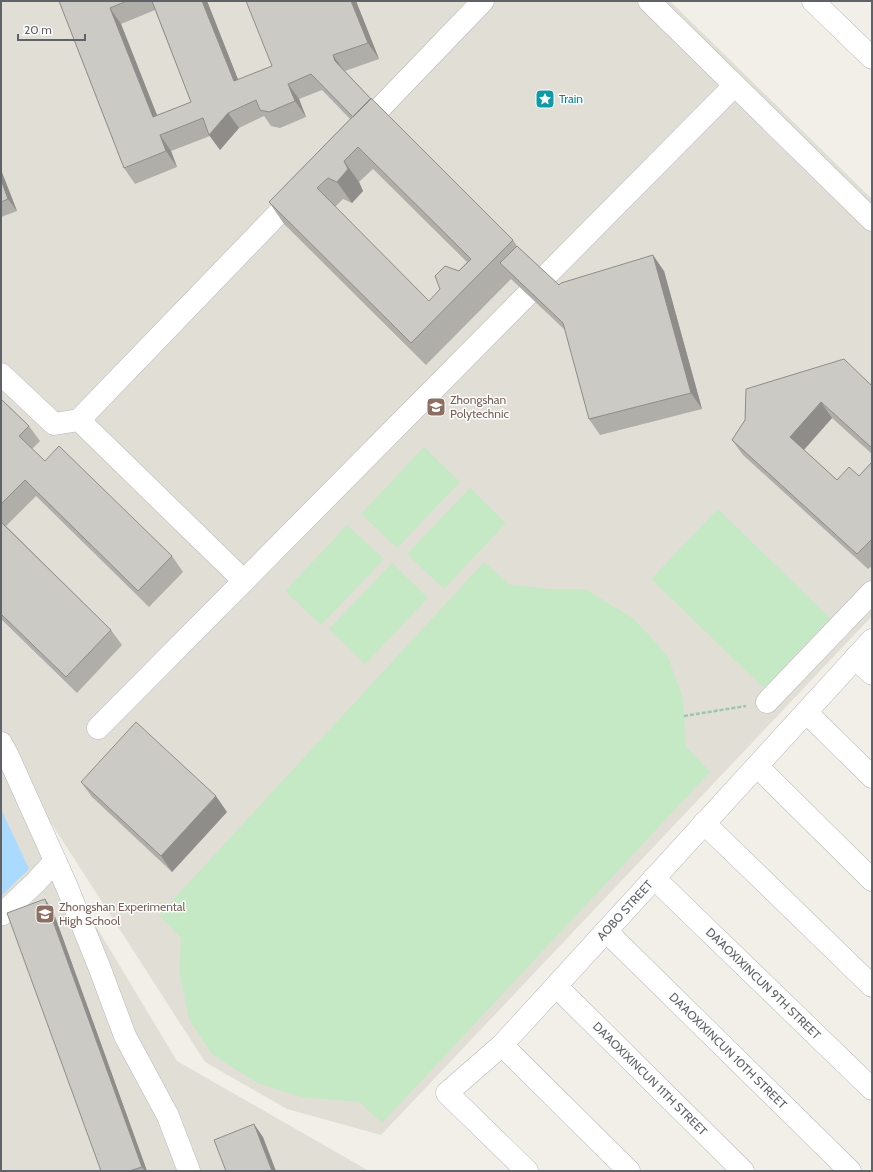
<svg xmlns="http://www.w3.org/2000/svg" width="873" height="1172" font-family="Cabin,sans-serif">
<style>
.education{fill:#e1ded6}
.green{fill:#c5e8c5}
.water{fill:#aadaff}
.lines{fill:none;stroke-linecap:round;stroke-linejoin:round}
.minor-casing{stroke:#b5b8bc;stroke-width:23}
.path{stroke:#9cc7a9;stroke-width:2.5;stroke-dasharray:4 2;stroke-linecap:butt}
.minor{stroke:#fff;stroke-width:22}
.wall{fill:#afaea9;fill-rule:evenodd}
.shaded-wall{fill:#8f8d8a}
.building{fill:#cccac5;stroke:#8f8d8a;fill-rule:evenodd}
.labels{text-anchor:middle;stroke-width:3;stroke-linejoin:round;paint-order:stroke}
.culture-label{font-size:12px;fill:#0d838f;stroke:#fff;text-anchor:start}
.education-label{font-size:12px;fill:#785e54;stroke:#fff;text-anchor:start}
.street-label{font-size:12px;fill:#5f6368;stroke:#fff}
</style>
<rect width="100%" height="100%" fill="#f1efe8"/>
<path class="education" d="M1 1H670L872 199V616L381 1135 287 1109 205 1062 1 745Z
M1 768 177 1061 369 1171H1Z"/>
<path class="green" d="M424 447 460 482 397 548 361 514Z
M470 488 506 523 444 589 407 554Z
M718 509 830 618 764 688 651 579Z
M347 525 384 559 321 625 285 591Z
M484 562 509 584 548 589H585L634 619 667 655 683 698 686 746 710 772 382 1123 359 1102 302 1097 257 1083 212 1054 189 1019 179 970 181 938 159 915Z
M392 563 428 598 365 664 329 629Z"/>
<path class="water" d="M1 809 29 869 1 896Z"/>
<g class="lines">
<defs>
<g id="minor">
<path d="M649 1 872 220"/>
<path d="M813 1 872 58"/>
<path d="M359 130 483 1"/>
<path d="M1 374 54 424 79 420 244 581"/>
<path d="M79 420 298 193"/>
<path d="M855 658 872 674"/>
<path d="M767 702 872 592"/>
<path d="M806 712 872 777"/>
<path d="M98 728 734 86"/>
<path d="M1 743 8 756 67 887 100 969 125 1036 168 1116 189 1171"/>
<path d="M757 766 872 880"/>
<path d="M704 823 872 986"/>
<path id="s1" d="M654 878 872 1089"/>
<path d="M1 915 35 883 55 861"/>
<path id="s2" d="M606 931 850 1171"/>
<path id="s3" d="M556 986 743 1171"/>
<path d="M502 1045 629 1171"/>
<path id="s4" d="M527 1171 447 1093 502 1045 872 640"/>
</g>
</defs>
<use href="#minor" class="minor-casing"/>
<path class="path" d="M684 716 746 706"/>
<use href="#minor" class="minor"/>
</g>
<path class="wall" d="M59 1H207L238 80 272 66 356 1 379 59 345 71 371 99 513 240 517 246 559 285 664 271 702 409 600 435 589 419 565 330 511 279 426 365 284 224 269 202 350 119 322 90 299 99 306 117 280 128 271 126 264 116 239 128 220 150 210 136 171 151 177 167 135 184 124 168ZM155 10 191 102 157 115 121 24ZM373 169 467 262 429 301 335 207 343 199 352 203 363 191 359 182Z
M1 170 17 211 1 217Z
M872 386V454L832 418 804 450 837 480 859 476 872 462V566L868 569 743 455 732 440 745 420Z
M1 399 29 426 40 441 32 449 45 461 172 556 183 572 149 607 36 496 6 526 111 630 122 645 77 693 1 619Z
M81 782 227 812 172 872 92 797Z
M45 899 53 911 147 1171H101Z"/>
<path class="shaded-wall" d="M202 1H207L245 97 234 81Z
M351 1H356L379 59 368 43Z
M110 8 121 24 164 133 153 117Z
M333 55 344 71 335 61Z
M288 84 299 99 306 117 295 101Z
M228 113 239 128 220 150 209 135Z
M160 135 171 151 177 167 166 151Z
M344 161 359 182 363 191 352 203 337 182Z
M1 170 17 211 8 199 1 180Z
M653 255 664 271 702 409 691 393Z
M821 402 832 418 801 453 790 437Z
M216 796 227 812 172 872 161 856Z
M45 899 53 911 147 1171H145L142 1167Z
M254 1124 263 1137 276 1171H272Z"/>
<path class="building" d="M59 1H127L110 8 153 117 191 102 152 1H202L234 81 272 66 246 1H351L368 43 333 55 335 61 371 99 353 117 311 74 288 84 295 101 269 112 260 110 256 100 228 113 209 135 203 118 160 135 166 151 124 168Z
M371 98 513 240 411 343 269 202ZM358 147 471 259 459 271 445 266 435 276 440 289 429 301 317 188 328 178 337 182 348 169 344 161Z
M1 180 8 199 1 202Z
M517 246 559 285 561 283 653 255 691 393 589 419 563 323 500 263Z
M844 359 872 386V448L821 402 790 437 837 480 849 467 859 476 872 462V539L857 554 732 440 745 420 746 389Z
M1 399 29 426 19 436 45 461 59 446 172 556 138 591 25 480 1 504Z
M1 522 111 630 66 677 1 614Z
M136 722 216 796 161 856 81 782Z
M45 899 142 1167 129 1171H101L7 913Z
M254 1124 272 1171H226L214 1140Z"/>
<defs>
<symbol id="sight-square" viewBox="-11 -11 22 22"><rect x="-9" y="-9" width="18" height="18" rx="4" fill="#0f9aa8" stroke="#fff"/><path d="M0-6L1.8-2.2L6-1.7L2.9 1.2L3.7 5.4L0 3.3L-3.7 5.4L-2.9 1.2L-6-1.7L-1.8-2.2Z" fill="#fff"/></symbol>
<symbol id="university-square" viewBox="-11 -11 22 22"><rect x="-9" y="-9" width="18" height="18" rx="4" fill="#8d6e63" stroke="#fff"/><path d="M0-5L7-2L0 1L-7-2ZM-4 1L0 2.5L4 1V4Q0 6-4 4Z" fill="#fff"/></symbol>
<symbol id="school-square" viewBox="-11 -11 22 22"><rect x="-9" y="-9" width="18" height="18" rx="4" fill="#8d6e63" stroke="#fff"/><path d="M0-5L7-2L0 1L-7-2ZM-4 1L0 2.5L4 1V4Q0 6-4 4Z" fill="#fff"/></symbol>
</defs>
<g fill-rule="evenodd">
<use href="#sight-square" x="534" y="88" width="22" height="22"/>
<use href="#university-square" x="425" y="396" width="22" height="22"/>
<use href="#school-square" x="34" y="903" width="22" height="22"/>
</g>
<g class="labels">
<g class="culture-label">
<text x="559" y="103">Train</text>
</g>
<g class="education-label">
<text x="450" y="404">Zhongshan<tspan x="450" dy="14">Polytechnic</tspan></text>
<text x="59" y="911">Zhongshan Experimental<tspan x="59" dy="14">High School</tspan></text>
</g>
<g class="street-label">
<text dy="4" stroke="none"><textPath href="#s4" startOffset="367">AOBO STREET</textPath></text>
<text dy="4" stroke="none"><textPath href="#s1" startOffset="152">DA'AOXIXINCUN 9TH STREET</textPath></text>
<text dy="4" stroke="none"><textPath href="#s2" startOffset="171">DA'AOXIXINCUN 10TH STREET</textPath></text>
<text dy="4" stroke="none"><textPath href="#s3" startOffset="132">DA'AOXIXINCUN 11TH STREET</textPath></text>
</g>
</g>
<rect width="873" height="1172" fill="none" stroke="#5f6368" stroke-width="4"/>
<path d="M18 34v6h67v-6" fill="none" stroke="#5f6368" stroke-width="2"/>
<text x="24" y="34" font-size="12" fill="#5f6368" stroke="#ffffff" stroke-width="3" paint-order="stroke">20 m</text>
</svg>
